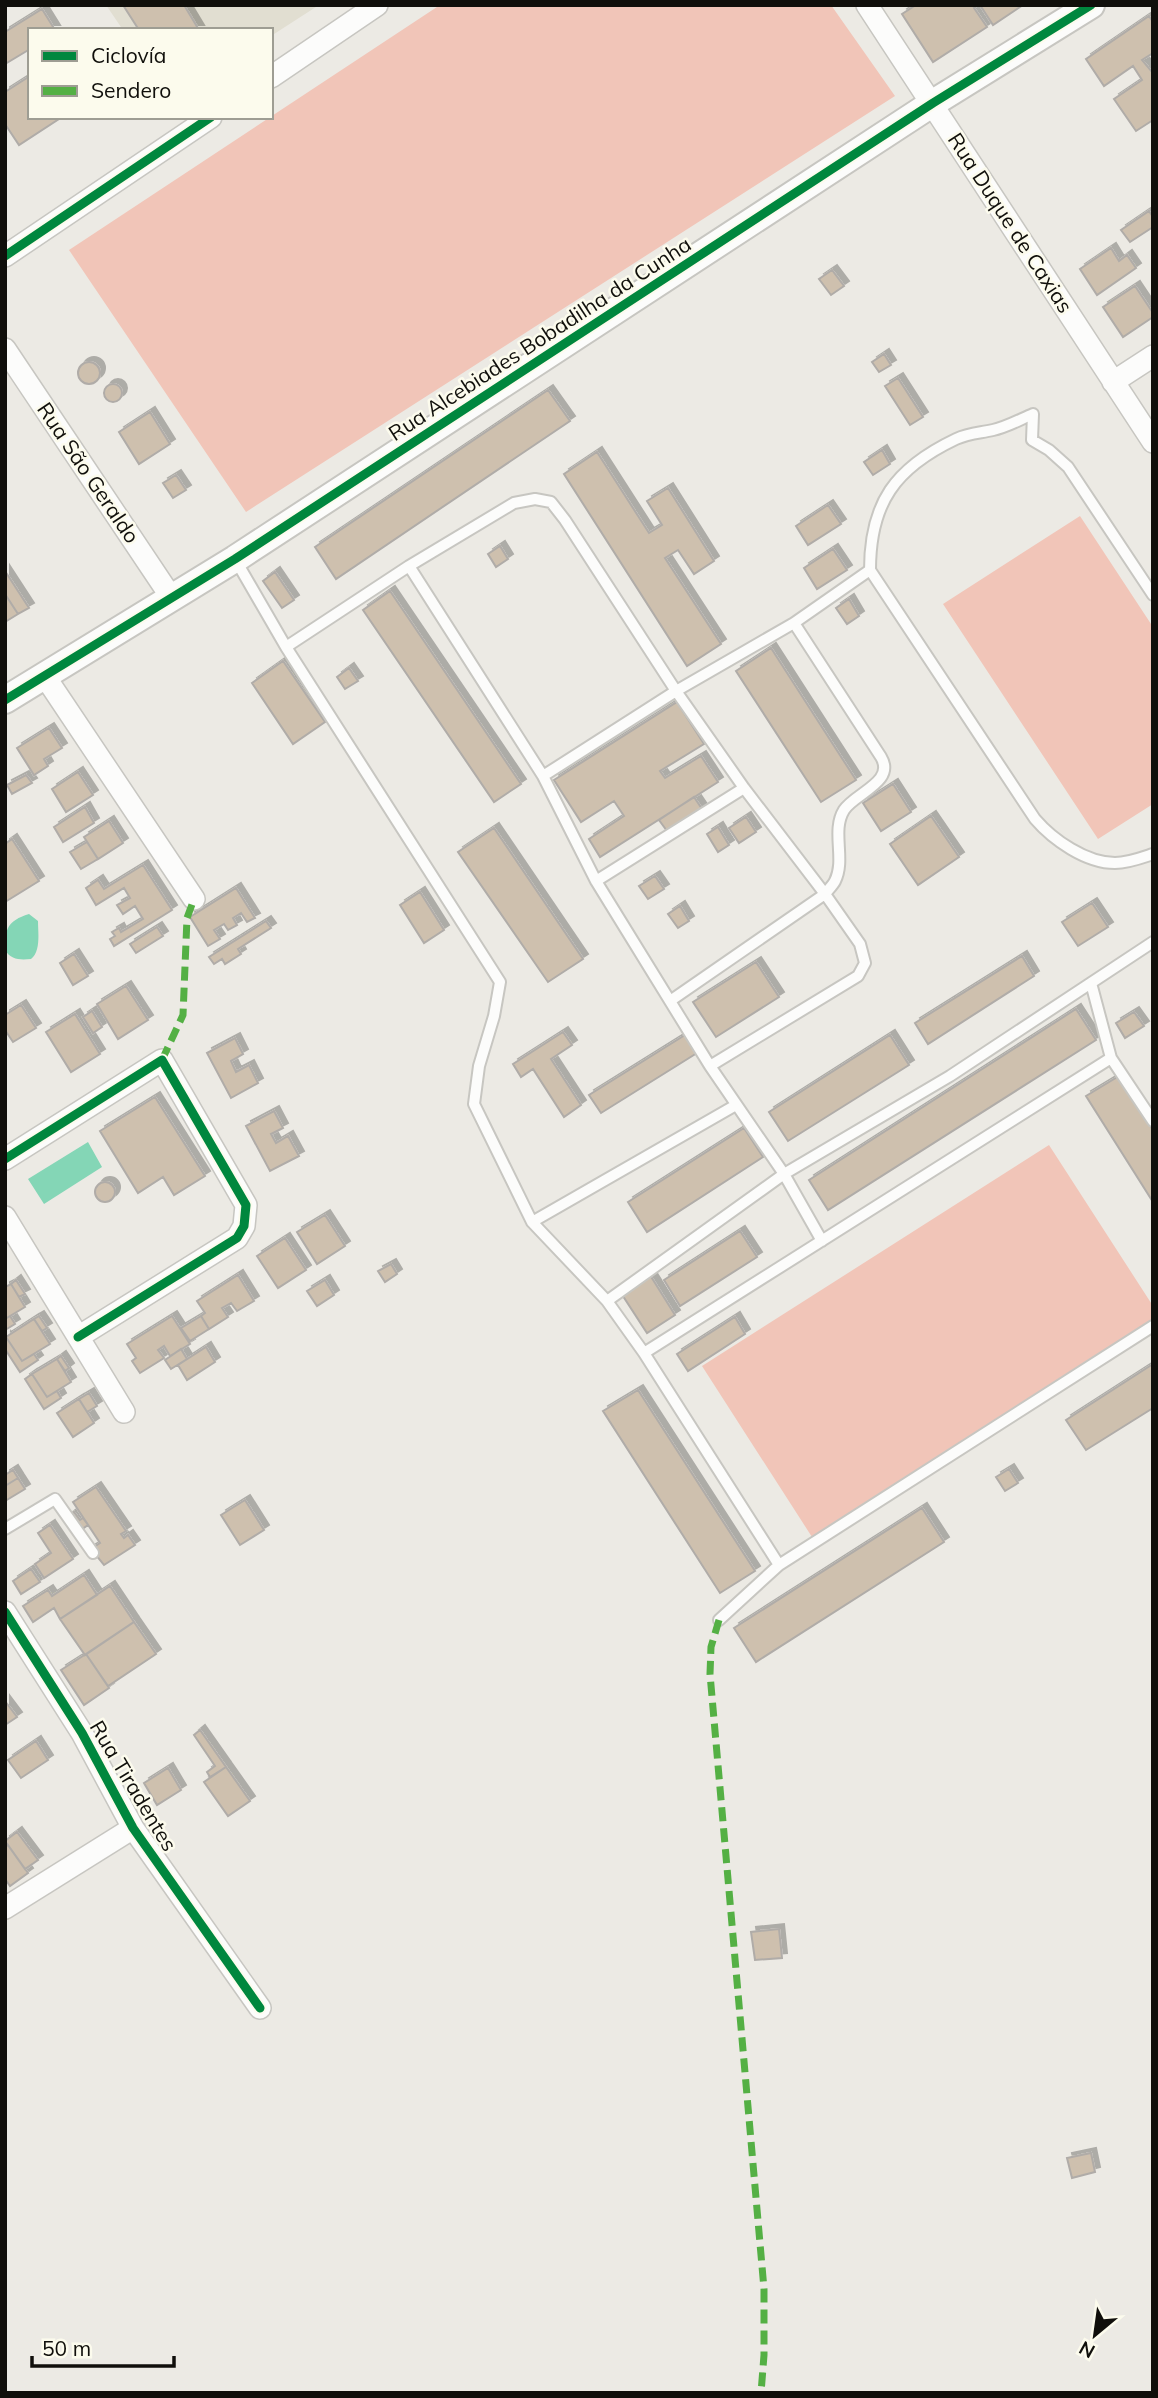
<svg xmlns="http://www.w3.org/2000/svg" width="1158" height="2398" font-family="Mulish,sans-serif">
<style>
.built{fill:#e1ded1}
.green{fill:#f1c5b8}
.water{fill:#84d6b6}
.building{fill:#cec0ae;stroke:#b0aca8;stroke-width:2;filter:url(#shadow)}
.lines{fill:none;stroke-linecap:round;stroke-linejoin:round}
.service-casing{stroke:#c7c6c1;stroke-width:14}
.minor-casing{stroke:#c7c6c1;stroke-width:24}
.tertiary-casing{stroke:#c7c6c1;stroke-width:30}
.service{stroke:#fcfcfb;stroke-width:10}
.minor{stroke:#fcfcfb;stroke-width:21}
.tertiary{stroke:#fcfcfb;stroke-width:26}
.quiet{stroke:#54b044;stroke-width:7;stroke-dasharray:14 7;stroke-linecap:butt}
.cycleway-casing{stroke:#fcfbed;stroke-width:13}
.cycleway{stroke:#00873e;stroke-width:9}
.labels{text-anchor:middle;stroke-width:5;stroke-linejoin:round;paint-order:stroke}
.street-label{font-size:21px;fill:#100f0b;stroke:#fcfbed}
</style>
<defs>
<filter id="shadow"><feDropShadow dx="5" dy="-5" stdDeviation="0" flood-color="#0004"/></filter>
</defs>
<rect width="100%" height="100%" fill="#eceae4"/>
<path class="built" d="M106 5H319L271 36V30H123Z"/>
<path class="green" d="M440 5H831L895 96 246 512 69 250Z
M1080 516 1153 627V804L1098 839 943 604Z
M1049 1145 1153 1306V1321L812 1537 702 1366Z"/>
<path class="water" d="M29 914 38 921C38 933 41 951 31 959 20 960 11 960 5 950 5 929 7 921 29 914Z
M88 1142 102 1167 44 1204 28 1179Z"/>
<path class="building" d="M123 5H184L199 30H139Z
M916 5H978L974 8 987 27 933 62 902 14Z
M980 5H1023L993 25Z
M42 9 55 30H30V49L5 64V32Z
M1149 16 1153 22V53L1142 60 1153 73V120L1136 131 1114 99 1142 80 1133 66 1104 86 1086 59Z
M30 76V117H62L19 145 5 124V92Z
M1149 211 1153 217V227L1130 242 1121 230Z
M1111 248 1119 261 1127 255 1136 268 1097 295 1080 269Z
M832 270 844 286 831 295 819 279Z
M1135 286 1153 313V317L1123 337 1103 307Z
M884 354 891 365 879 372 872 362Z
M78 373a11 11 0 1 1 22 0a11 11 0 1 1-22 0Z
M898 378 923 417 910 425 885 386Z
M104 393a9 9 0 1 1 18 0a9 9 0 1 1-18 0Z
M548 390 570 421 336 579 315 547Z
M150 412 170 444 139 464 119 432Z
M882 450 890 464 873 475 864 462Z
M597 452 649 533 662 525 647 501 668 488 714 561 694 574 678 550 665 558 721 644 687 666 564 474Z
M176 475 186 490 173 498 163 483Z
M828 505 841 524 808 545 796 526Z
M500 546 508 559 496 567 488 554Z
M833 549 847 570 817 589 804 568Z
M5 571 29 608 18 614 5 594Z
M275 572 294 600 282 608 263 581Z
M390 591 521 784 494 802 363 610Z
M5 594 18 614 5 622Z
M849 599 859 616 847 624 836 608Z
M771 648 856 780 821 802 736 671Z
M283 661 325 722 293 744 252 683Z
M349 668 358 681 345 689 337 677Z
M677 702 704 744 660 771 665 778 701 756 718 782 600 857 589 839 624 816 614 801 581 822 554 780Z
M49 728 62 748 44 759 48 766 34 775 17 748Z
M78 772 93 795 66 812 52 789Z
M26 775 32 783 12 794 7 785Z
M893 784 911 812 881 831 863 803Z
M694 797 702 809 667 831 659 820Z
M85 807 94 823 63 842 54 827Z
M931 816 959 857 918 885 890 844Z
M746 817 756 832 739 843 729 828Z
M109 821 123 843 98 859 84 837Z
M718 827 729 845 718 852 707 834Z
M494 828 583 959 548 982 458 852Z
M12 839 39 881 5 902V844Z
M87 842 98 859 81 869 70 852Z
M143 865 172 910 114 946 110 939 115 936 112 932 119 928 121 932 143 919 135 906 123 914 117 905 130 898 124 888 96 905 86 888 98 880 104 889Z
M655 876 664 889 648 899 639 886Z
M236 888 255 918 247 922 241 913 233 918 237 925 228 930 224 924 214 930 220 939 208 946 190 917Z
M420 892 444 930 424 943 400 905Z
M1092 903 1108 927 1078 946 1062 922Z
M680 906 689 921 678 928 668 914Z
M266 921 271 928 238 949 241 954 225 964 222 959 214 964 209 957Z
M157 927 163 936 136 953 130 944Z
M74 954 88 976 73 985 60 963Z
M1022 956 1034 976 928 1044 915 1023Z
M756 962 779 997 716 1037 693 1002Z
M126 986 148 1020 118 1039 97 1004Z
M21 1005 36 1028 13 1042 5 1030V1015Z
M1076 1009 1096 1040 828 1210 809 1180Z
M92 1011 102 1027 93 1033 83 1017Z
M1134 1012 1144 1026 1125 1038 1116 1023Z
M75 1014 100 1054 71 1072 46 1032Z
M563 1032 572 1045 551 1059 581 1105 564 1117 533 1069 521 1077 513 1064Z
M685 1035 697 1053 601 1113 589 1095Z
M890 1035 909 1065 788 1141 769 1112Z
M235 1038 243 1054 231 1061 236 1072 249 1065 258 1083 231 1098 207 1053Z
M1119 1076 1153 1130V1202L1086 1096Z
M155 1097 205 1176 174 1195 163 1177 138 1193 100 1131Z
M274 1111 283 1128 271 1134 276 1143 288 1136 299 1156 270 1171 246 1126Z
M744 1128 763 1157 647 1232 628 1202Z
M95 1192a10 10 0 1 1 20 0a10 10 0 1 1-20 0Z
M325 1215 345 1246 317 1264 297 1232Z
M740 1231 757 1257 680 1306 664 1280Z
M285 1238 306 1270 278 1288 257 1256Z
M391 1264 397 1274 385 1282 378 1271Z
M238 1275 254 1301 237 1311 231 1303 222 1308 228 1317 209 1329 201 1316 205 1313 197 1301Z
M650 1275 675 1315 647 1333 621 1293Z
M16 1280 25 1294 19 1297 11 1284Z
M325 1280 334 1295 317 1306 307 1291Z
M11 1284 25 1307 5 1319V1287Z
M10 1316 15 1324 5 1330V1319Z
M39 1316 47 1328 42 1331 34 1319Z
M172 1316 190 1344 170 1356 164 1346 158 1350 164 1358 140 1373 132 1361 136 1358 127 1344Z
M201 1316 209 1329 190 1341 181 1328Z
M735 1317 745 1334 688 1371 677 1354Z
M34 1319 50 1344 22 1361 6 1337Z
M6 1337 22 1361 34 1354 38 1360 20 1372 5 1349Z
M206 1347 215 1362 187 1380 178 1365Z
M181 1349 187 1359 171 1369 165 1360Z
M61 1356 69 1368 65 1371 57 1359Z
M57 1359 71 1382 47 1397 32 1374Z
M1153 1364V1408L1086 1450 1066 1420Z
M32 1374 47 1397 57 1391 61 1398 44 1409 25 1379Z
M638 1390 755 1571 720 1593 603 1411Z
M89 1393 97 1406 87 1412 79 1399Z
M79 1399 94 1423 73 1437 57 1413Z
M1009 1469 1018 1483 1005 1491 996 1477Z
M13 1470 18 1478 5 1486V1475Z
M18 1478 25 1489 5 1501V1486Z
M96 1487 126 1531 121 1534 124 1538 128 1535 135 1545 104 1565 91 1549 100 1543 73 1502Z
M245 1500 264 1530 240 1545 221 1515Z
M922 1508 944 1542 756 1662 734 1628Z
M74 1512 80 1520 83 1518 88 1525 78 1532 68 1517Z
M50 1525 73 1559 44 1578 35 1564 51 1553 38 1533Z
M31 1569 40 1582 21 1594 13 1581Z
M84 1575 97 1595 60 1619 54 1608 33 1622 23 1606 48 1590 52 1596Z
M110 1586 134 1622 85 1655 60 1619Z
M134 1622 156 1654 108 1686 86 1654Z
M86 1654 109 1688 84 1705 61 1670Z
M5 1701 17 1717 5 1725Z
M200 1730 226 1767 210 1777 207 1772 215 1766 194 1735Z
M36 1741 48 1760 21 1778 8 1760Z
M226 1767 250 1801 228 1816 204 1782Z
M168 1768 181 1790 157 1805 144 1783Z
M17 1832 38 1860 25 1869 5 1841Z
M8 1845 28 1873 10 1886 5 1879V1847Z
M779 1929 782 1958 755 1960 751 1932Z
M1091 2153 1095 2172 1072 2178 1067 2158Z"/>
<g class="lines">
<defs>
<path id="service" d="M235 559 286 647 500 982 494 1016 479 1066 474 1104 532 1222 607 1301 644 1353 779 1565 719 1620
M409 566 543 776 596 881 710 1066 784 1174 822 1241
M1153 595 1068 467 1049 450 1032 440 1033 414C1021 419 1007 427 993 430 980 433 969 433 956 439 895 468 870 503 870 570L1035 819C1053 840 1086 863 1115 863 1128 863 1141 858 1153 854
M286 647 409 566 514 503 535 499 551 502 565 520 676 691 744 788 825 894 860 944 865 963 858 976 710 1066
M543 776 676 691 794 623 870 570
M596 881 744 788
M1091 983 1111 1058 1153 1121
M670 1001 825 894C828 890 833 885 835 881 846 859 831 831 844 810 855 793 896 782 881 757L794 623
M532 1222 736 1105
M607 1301 784 1174 950 1076 1153 942
M644 1353 1111 1058
M5 1529 55 1499 93 1553
M779 1565 1153 1326"/>
<path id="minor" d="M867 5 1153 442
M271 77 377 5
M5 256 211 117
M5 349 171 597
M1113 382 1153 356
M44 675 194 899
M5 1159 162 1060 246 1205 244 1226 237 1238 78 1337
M5 1217 124 1412
M5 1612 82 1733 133 1828 260 2008
M5 1908 133 1828"/>
<path id="tertiary" d="M5 700 235 559 933 103 1091 5"/>
</defs>
<use href="#service" class="service-casing"/>
<use href="#minor" class="minor-casing"/>
<use href="#tertiary" class="tertiary-casing"/>
<use href="#service" class="service"/>
<use href="#minor" class="minor"/>
<use href="#tertiary" class="tertiary"/>
<path class="quiet" d="M162 1060 183 1015 187 918 194 899
M719 1620 711 1647 710 1674 764 2289V2355L761 2393"/>
<defs>
<path id="cycleway" d="M5 256 211 117
M5 700 235 559 933 103 1091 5
M5 1159 162 1060 246 1205 244 1226 237 1238 78 1337
M5 1612 82 1733 133 1828 260 2008"/>
</defs>
<use href="#cycleway" class="cycleway-casing"/>
<use href="#cycleway" class="cycleway"/>
</g>
<g class="labels">
<g class="street-label">
<text transform="translate(1010 223) rotate(57)" y="7">Rua Duque de Caxias</text>
<text transform="translate(540 339) rotate(-33)" y="7">Rua Alcebiades Bobadilha da Cunha</text>
<text transform="translate(88 473) rotate(56)" y="7">Rua São Geraldo</text>
<text transform="translate(133 1786) rotate(59)" y="7">Rua Tiradentes</text>
</g>
</g>
<rect width="1158" height="2398" fill="none" stroke="#100f0b" stroke-width="14"/>
<rect x="28" y="28" width="245" height="91" fill="#fcfbed" stroke="#9e9d93" stroke-width="2"/>
<rect x="42" y="51" width="35" height="10" fill="#00873e" stroke="#9e9d93" stroke-width="2"/>
<text x="91" y="63" font-size="21" fill="#100f0b">Ciclovía</text>
<rect x="42" y="86" width="35" height="10" fill="#54b044" stroke="#9e9d93" stroke-width="2"/>
<text x="91" y="98" font-size="21" fill="#100f0b">Sendero</text>
<g transform="translate(1095 2335) rotate(209)" stroke="#fcfbed" stroke-width="5" paint-order="stroke">
<path d="M0-5L12 26L0 18L-12 26Z" fill="#100f0b"/>
<text y="-10" font-size="19" font-weight="bold" text-anchor="middle" fill="#100f0b">N</text>
</g>
<path d="M32 2356v10h142v-10" fill="none" stroke="#100f0b" stroke-width="3.5"/>
<text x="42" y="2356" font-size="21" fill="#100f0b" stroke="#fcfbed" stroke-width="5" paint-order="stroke">50 m</text>
</svg>
